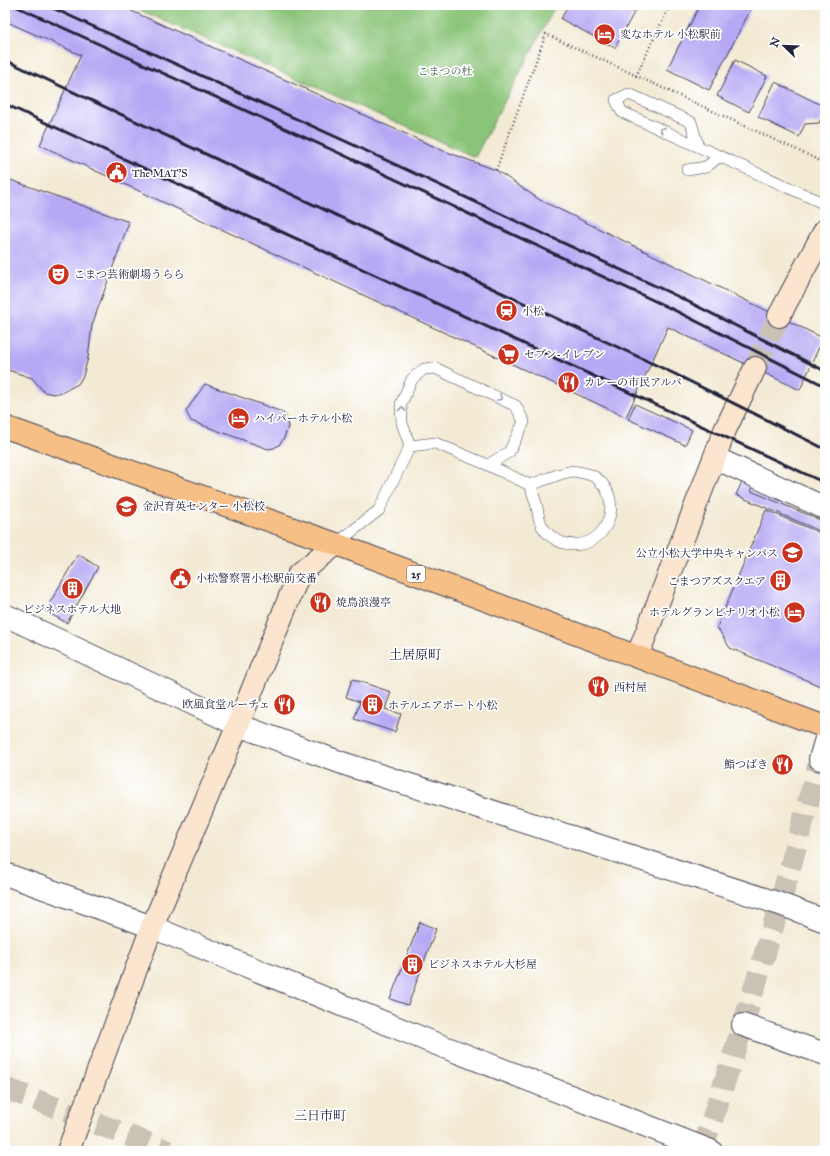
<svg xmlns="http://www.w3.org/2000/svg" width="830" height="1156" font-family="'IM FELL Great Primer','Noto Serif JP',serif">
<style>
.green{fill:#8ac478;stroke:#56735a}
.building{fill:#b6a8f4}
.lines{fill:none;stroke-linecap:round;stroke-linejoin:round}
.street-tunnel{stroke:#c9c2b5;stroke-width:22;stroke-dasharray:22 11;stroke-linecap:butt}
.secondary-tunnel{stroke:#c9c2b5;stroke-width:22;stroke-dasharray:22 11;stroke-linecap:butt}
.lane-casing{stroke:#414052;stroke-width:12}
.street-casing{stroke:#414052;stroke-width:24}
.secondary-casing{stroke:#414052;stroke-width:24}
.primary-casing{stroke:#414052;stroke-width:24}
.path{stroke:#414052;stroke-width:2.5;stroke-dasharray:1 3;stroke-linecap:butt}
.lane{stroke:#fff;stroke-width:11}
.street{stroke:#fff;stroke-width:22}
.secondary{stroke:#fbe5cf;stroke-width:22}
.primary{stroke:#f5bf86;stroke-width:22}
.rail{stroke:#22223b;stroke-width:3}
.oneway{stroke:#9c9ca7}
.labels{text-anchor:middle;stroke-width:3.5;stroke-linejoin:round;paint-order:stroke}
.shield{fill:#fff;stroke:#646476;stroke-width:1}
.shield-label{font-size:10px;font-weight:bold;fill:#22223b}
.poi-label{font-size:11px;fill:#22223b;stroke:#fff;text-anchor:start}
.park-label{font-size:11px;fill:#4c6353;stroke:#fff}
.quarter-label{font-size:13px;fill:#22223b;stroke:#fff}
</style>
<rect width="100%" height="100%" fill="#fff"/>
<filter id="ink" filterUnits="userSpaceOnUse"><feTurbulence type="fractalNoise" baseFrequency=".025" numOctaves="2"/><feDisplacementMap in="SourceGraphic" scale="8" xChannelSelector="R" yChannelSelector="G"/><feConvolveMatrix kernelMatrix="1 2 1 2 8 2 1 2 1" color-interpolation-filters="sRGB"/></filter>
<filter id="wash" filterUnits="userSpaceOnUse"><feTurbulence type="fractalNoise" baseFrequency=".012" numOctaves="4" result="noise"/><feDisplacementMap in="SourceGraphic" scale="16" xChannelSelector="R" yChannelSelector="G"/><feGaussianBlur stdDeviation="0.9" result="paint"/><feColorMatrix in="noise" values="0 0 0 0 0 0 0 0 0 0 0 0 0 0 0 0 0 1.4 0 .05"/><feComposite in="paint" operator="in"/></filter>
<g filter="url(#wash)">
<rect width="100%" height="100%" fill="#f3ead4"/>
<path class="green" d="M128 5H556L475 157Z"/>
<g id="blocks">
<path class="building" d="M5 5H118L444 151 496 170 540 200 823 338 800 390 668 327 626 417 40 145 81 55 5 21Z
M568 5H638L615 48 561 19Z
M700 5H753L709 90 667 69Z
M735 60 767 76 749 112 717 96Z
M775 82 825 107V110L819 123 805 124 799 137 758 117Z
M5 178 129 222 92 325 88 358 83 376 78 384 63 392 54 394 44 392 32 378 5 369Z
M205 384 282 412 286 416 288 427 284 438 279 445 274 448 268 449 191 421 186 411Z
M635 404 692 430 685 445 628 419Z
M750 464 761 469 751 491 825 522V533L736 495Z
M766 510 825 535V688L730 648 717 627Z
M78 554 98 567 67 623 45 611Z
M352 679 391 692 385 709 401 714 395 732 354 719 360 702 346 697Z
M420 922 436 929 408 1005 390 999Z"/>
</g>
</g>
<g filter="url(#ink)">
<use href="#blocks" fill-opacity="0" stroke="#414052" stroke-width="1"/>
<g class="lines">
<path class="street-tunnel" d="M5 1088 168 1151
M702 1151 743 1025 780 904 820 759"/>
<path class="secondary-tunnel" d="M755 368 779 316"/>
<defs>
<path id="lane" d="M698 146 691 122 629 94 616 100 622 112 825 204
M687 170 706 167 720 156
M410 446 402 423 401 404 412 379 424 369 435 368 516 406 524 422 509 452 488 465
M572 471C580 472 588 473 595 477 628 500 605 555 563 543 554 540 547 534 542 526 538 519 538 510 536 503 534 497 532 491 530 485L560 474Z
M336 544 379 510 410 446 435 443 488 465 530 485"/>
<path id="street" d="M715 458 825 508
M5 615 238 725 345 764 780 904 825 921
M820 759 825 742
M5 874 152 927 429 1041 711 1151
M743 1025 825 1054"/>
<path id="secondary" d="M779 316 825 230
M637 657 725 430 755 368
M68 1151 152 927 238 725 299 574 336 544"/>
<path id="primary" d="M5 427 336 544 825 727"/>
</defs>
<use href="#lane" class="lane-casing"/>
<use href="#street" class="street-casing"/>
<use href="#secondary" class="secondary-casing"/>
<use href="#primary" class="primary-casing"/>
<path class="path" d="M636 76 670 5
M496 170 546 34 825 163"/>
<use href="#lane" class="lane"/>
<use href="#street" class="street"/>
<use href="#secondary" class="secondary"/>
<use href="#primary" class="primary"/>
<path class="rail" d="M13 5 339 153 674 310 825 386
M46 5 345 141 679 297 825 371
M5 60 675 374 825 449
M5 104 825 483"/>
</g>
<defs><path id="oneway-chevron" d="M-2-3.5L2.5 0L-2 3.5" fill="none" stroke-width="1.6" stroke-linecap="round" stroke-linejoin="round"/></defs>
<g class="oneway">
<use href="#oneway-chevron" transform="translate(662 130) rotate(-156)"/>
<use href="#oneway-chevron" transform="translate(500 398) rotate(25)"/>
<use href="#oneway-chevron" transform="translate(402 409) rotate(-87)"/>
</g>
</g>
<defs>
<symbol id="hotel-disc" viewBox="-11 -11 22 22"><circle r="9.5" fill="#c8321e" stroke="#fff"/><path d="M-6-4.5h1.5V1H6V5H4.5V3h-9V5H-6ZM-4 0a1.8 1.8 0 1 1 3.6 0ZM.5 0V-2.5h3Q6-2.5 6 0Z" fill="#fff"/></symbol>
<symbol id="civic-disc" viewBox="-11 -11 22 22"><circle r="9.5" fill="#c8321e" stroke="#fff"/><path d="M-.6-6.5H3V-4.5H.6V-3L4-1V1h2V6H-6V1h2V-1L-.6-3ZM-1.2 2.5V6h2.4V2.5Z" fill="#fff"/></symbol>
<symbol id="theatre-disc" viewBox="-11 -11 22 22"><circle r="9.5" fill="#c8321e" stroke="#fff"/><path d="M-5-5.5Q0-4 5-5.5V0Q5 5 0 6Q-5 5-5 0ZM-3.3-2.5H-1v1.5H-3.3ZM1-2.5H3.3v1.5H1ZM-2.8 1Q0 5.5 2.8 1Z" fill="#fff"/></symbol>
<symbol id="station-disc" viewBox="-11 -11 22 22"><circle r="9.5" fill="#c8321e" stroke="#fff"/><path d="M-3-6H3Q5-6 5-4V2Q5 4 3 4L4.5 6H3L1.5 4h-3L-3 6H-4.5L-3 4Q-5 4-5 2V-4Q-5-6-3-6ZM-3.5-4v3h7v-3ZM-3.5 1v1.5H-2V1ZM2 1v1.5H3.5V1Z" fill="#fff"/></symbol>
<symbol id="supermarket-disc" viewBox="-11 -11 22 22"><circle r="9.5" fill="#c8321e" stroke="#fff"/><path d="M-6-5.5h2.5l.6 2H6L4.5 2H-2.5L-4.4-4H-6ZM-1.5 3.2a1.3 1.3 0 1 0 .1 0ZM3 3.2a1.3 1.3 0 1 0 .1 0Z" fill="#fff"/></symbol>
<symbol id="restaurant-disc" viewBox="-11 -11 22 22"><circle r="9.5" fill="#c8321e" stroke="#fff"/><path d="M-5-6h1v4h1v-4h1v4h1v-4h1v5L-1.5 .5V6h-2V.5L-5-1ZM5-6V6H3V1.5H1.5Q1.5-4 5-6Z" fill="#fff"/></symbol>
<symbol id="school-disc" viewBox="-11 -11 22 22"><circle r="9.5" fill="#c8321e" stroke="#fff"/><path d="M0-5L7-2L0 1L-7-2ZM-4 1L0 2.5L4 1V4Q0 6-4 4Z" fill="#fff"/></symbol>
<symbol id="university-disc" viewBox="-11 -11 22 22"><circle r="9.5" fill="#c8321e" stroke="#fff"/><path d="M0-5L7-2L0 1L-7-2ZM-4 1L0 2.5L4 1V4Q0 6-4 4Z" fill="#fff"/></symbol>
<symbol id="building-disc" viewBox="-11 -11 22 22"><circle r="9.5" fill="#c8321e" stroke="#fff"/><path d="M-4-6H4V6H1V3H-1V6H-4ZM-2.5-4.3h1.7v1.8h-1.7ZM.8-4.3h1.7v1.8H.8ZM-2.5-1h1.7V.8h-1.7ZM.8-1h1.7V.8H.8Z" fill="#fff"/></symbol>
</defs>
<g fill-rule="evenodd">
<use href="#hotel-disc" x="592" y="22" width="25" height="25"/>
<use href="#civic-disc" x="104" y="160" width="25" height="25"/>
<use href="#theatre-disc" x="46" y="262" width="25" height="25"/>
<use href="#station-disc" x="494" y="298" width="25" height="25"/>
<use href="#supermarket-disc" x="496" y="342" width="25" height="25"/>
<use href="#restaurant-disc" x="556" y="370" width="25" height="25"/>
<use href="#hotel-disc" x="226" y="406" width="25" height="25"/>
<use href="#school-disc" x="114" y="494" width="25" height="25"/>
<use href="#university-disc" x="780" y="540" width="25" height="25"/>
<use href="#civic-disc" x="168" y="566" width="25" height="25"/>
<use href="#building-disc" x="768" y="568" width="25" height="25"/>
<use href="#building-disc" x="60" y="576" width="25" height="25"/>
<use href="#restaurant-disc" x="308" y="590" width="25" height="25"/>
<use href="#hotel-disc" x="782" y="600" width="25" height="25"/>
<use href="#restaurant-disc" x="586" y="674" width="25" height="25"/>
<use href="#restaurant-disc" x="272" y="692" width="25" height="25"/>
<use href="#building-disc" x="360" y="692" width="25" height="25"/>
<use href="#restaurant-disc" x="770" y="752" width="25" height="25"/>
<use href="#building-disc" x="400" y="952" width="25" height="25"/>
</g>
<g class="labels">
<rect class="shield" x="407" y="566" width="18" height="16" rx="3"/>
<g class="shield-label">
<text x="416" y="578">25</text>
</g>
<g class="poi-label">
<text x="620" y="38">変なホテル 小松駅前</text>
<text x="132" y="177">The MAT'S</text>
<text x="74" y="278">こまつ芸術劇場うらら</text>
<text x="522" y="315">小松</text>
<text x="524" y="358">セブン-イレブン</text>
<text x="584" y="386">カレーの市民アルバ</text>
<text x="254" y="422">ハイパーホテル小松</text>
<text x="142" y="510">金沢育英センター 小松校</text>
<text x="778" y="557" text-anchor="end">公立小松大学中央キャンパス</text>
<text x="196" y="582">小松警察署小松駅前交番</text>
<text x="766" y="585" text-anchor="end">こまつアズスクエア</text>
<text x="336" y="606">焼鳥浪漫亭</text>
<text x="72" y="613" text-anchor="middle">ビジネスホテル大地</text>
<text x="780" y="616" text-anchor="end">ホテルグランビナリオ小松</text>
<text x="614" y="691">西村屋</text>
<text x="270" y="708" text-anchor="end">欧風食堂ルーチェ</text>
<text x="388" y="709">ホテルエアポート小松</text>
<text x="768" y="768" text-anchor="end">鮨つばき</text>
<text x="428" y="968">ビジネスホテル大杉屋</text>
</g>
<g class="park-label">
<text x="445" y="75">こまつの杜</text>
</g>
<g class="quarter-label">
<text x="415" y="659">土居原町</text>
<text x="320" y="1120">三日市町</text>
</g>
</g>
<rect width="830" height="1156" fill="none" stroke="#fff" stroke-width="20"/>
<g transform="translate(784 46) rotate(293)" stroke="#ffffff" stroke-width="3" paint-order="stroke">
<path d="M0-3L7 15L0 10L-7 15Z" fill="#22223b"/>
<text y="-6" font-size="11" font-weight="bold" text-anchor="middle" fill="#22223b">N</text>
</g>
</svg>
